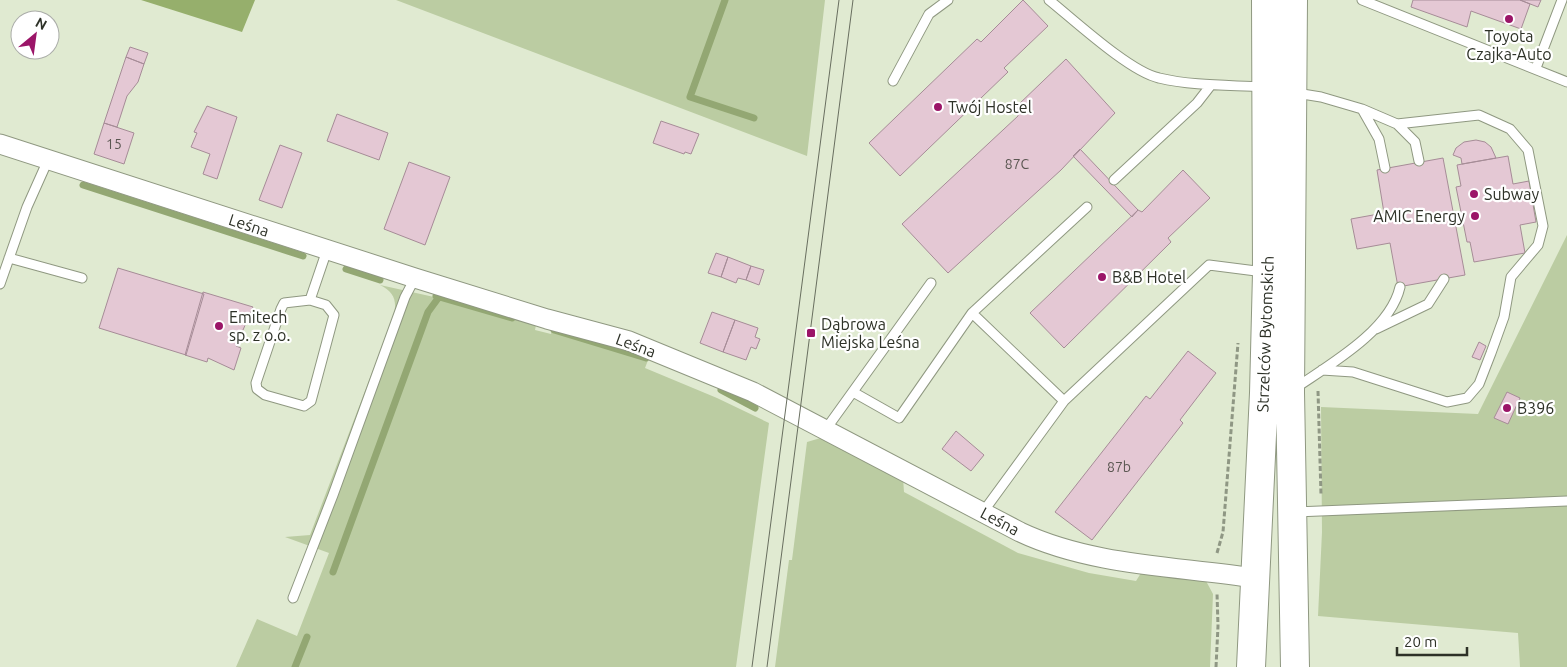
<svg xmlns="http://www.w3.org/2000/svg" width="1567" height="667" font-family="Ubuntu,sans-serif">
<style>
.green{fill:#bbcca2}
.forest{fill:#96af6c}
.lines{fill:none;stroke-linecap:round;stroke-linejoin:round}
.stream{stroke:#93a773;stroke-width:7}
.building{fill:#e4c8d4;stroke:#a68c97}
.lane-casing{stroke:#8f9881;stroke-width:11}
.street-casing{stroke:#8f9881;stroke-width:21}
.primary-casing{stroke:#8f9881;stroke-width:30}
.path{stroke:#8f9784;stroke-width:3;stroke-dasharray:5 2.5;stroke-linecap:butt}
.lane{stroke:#fff;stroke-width:9}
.street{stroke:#fff;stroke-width:19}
.primary{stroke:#fff;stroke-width:28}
.tram{stroke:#686e5f;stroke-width:1}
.poi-dot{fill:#9b1568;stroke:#fff;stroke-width:2}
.labels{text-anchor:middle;stroke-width:4.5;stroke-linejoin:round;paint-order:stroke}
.number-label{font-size:14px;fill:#5b5752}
.poi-label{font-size:16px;fill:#2d3127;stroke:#fff;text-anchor:start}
.street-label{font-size:16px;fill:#2d3127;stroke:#fff}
</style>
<rect width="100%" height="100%" fill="#e0ead1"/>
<path class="green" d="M396 0H825L807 156Z
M1567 235V667H1520L1518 633 1318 616 1322 532 1321 407 1478 414Z
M380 285 434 297 437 290 537 320 535 330 551 334 554 325 650 355 645 368 717 398 769 423 736 667H236L257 619 297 636 329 553 285 537 310 535 394 315C397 300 394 292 380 285Z
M824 437 903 478 904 492 1018 553 1089 573 1136 581 1141 573 1206 581 1213 594 1210 667H775L789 560H792L807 442Z"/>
<path class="forest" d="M141 0H255L242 32Z"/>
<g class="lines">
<path class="stream" d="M725 0 690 97 754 118
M83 185 303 256
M346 269 380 280
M436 296 512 318
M554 330 646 358
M721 390 755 408
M333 572 428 312 439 297
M295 667 307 637"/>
</g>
<path class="building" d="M1023 0 1048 26 1004 68 1008 72 900 176 869 143 977 39 981 42Z
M1413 0H1520L1530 4 1521 29 1471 11 1467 27 1411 7Z
M1520 0H1541L1538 7Z
M130 47 148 53 144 64 126 57Z
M126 57 144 64 138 82 127 96 117 127 104 123Z
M1066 59 1115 113 1061 170 948 273 902 224 1018 116V105Z
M207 106 237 117 217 179 203 174 210 154 191 147 197 133 194 132Z
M337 114 388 133 379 160 327 141Z
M661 121 699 134 691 154 685 152 684 154 653 143Z
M104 123 134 133 124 164 94 154Z
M1476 140 1485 142 1491 147 1496 158 1462 164 1461 158 1453 155 1456 148 1464 142Z
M280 145 302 153 282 208 259 200Z
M1080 149 1138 210 1132 217 1073 156Z
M1508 156 1513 184 1529 181 1536 222 1520 225 1525 253 1474 262 1470 242H1467L1456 187 1461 186 1457 165Z
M1443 158 1465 275 1398 287 1390 243 1357 249 1351 219 1384 213 1377 170Z
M409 162 450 177 425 245 384 229Z
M1183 170 1210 198 1168 238 1171 242 1064 348 1030 313 1138 210 1142 212Z
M716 253 728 257 721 277 708 273Z
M728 257 751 266 746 280 738 278 736 283 721 277Z
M751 266 764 270 759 285 746 280Z
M118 268 204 294 186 355 99 328Z
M203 292 253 307 236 346 241 348 234 370 208 358 207 362 185 355Z
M712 312 735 320 723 352 700 343Z
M735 320 758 328 755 337 760 339 756 349 751 347 746 360 723 352Z
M1479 342 1486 346 1480 360 1472 357Z
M1188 351 1216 373 1180 420 1183 423 1092 540 1055 512 1146 396 1150 399Z
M1507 392 1520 398 1508 424 1494 418Z
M956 431 984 455 971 471 942 449Z"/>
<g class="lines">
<defs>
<path id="lane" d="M1049 0C1074 20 1130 72 1159 78 1193 86 1228 85 1263 87
M1362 0 1567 82
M1536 68 1562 0
M893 81 929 14 948 0
M1296 93 1321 97 1362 109 1379 139 1385 168
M1362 109 1397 124 1415 142 1419 161
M1114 180 1197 103 1211 85
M9 258 82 278
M0 284 27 207 48 160
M310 300 326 305 334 315 311 401 304 406 265 395 257 389 256 383 281 309 284 303 310 300 327 250
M1376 329 1428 304 1444 279
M1322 370 1353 372 1447 402 1467 398 1479 384 1491 353 1504 317 1511 277 1538 245 1543 226 1528 150 1510 129 1479 115 1397 124
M1294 389C1329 365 1390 331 1400 287
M853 392 899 418 972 313
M1064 401 972 313 1087 207
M826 429 931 283
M983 512 1064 401 1209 265 1264 272
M1295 512 1567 501
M293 598 333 495 405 297 415 278"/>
<path id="street" d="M0 144 415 278 547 319 629 341 753 392 1020 532C1092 566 1177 566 1254 578"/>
<path id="primary" d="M1293 0 1290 392 1295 667
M1251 667 1264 393 1267 273 1266 0"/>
</defs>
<use href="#lane" class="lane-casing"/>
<use href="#street" class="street-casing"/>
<use href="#primary" class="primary-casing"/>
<path class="path" d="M1318 391 1321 495
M1217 553 1223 532 1238 343
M1216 667 1218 626 1217 593"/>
<use href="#lane" class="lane"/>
<use href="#street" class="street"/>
<use href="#primary" class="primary"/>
<path class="tram" d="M752 667 839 0
M767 667 853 0"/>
</g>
<g class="poi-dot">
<circle cx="1509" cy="19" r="5"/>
<circle cx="938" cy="107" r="5"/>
<circle cx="1474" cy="194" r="5"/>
<circle cx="1475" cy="216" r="5"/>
<circle cx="1102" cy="277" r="5"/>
<circle cx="219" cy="326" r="5"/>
<rect x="806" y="328" width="10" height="10" rx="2.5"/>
<circle cx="1507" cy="408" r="5"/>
</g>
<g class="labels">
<g class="number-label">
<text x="114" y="149">15</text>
<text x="1017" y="169">87C</text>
<text x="1119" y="472">87b</text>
</g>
<g class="poi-label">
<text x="1509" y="42" text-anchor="middle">Toyota<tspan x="1509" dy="18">Czajka-Auto</tspan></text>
<text x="948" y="113">Twój Hostel</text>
<text x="1484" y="200">Subway</text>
<text x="1465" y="222" text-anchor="end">AMIC Energy</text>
<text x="1112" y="283">B&amp;B Hotel</text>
<text x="229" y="323">Emitech<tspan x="229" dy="18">sp. z o.o.</tspan></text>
<text x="821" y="330">Dąbrowa<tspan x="821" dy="18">Miejska Leśna</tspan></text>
<text x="1517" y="414">B396</text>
</g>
<g class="street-label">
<text transform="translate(249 225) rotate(18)" y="6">Leśna</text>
<text transform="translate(1265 334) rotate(-88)" y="6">Strzelców Bytomskich</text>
<text transform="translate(636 345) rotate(20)" y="6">Leśna</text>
<text transform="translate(1000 521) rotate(28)" y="6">Leśna</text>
</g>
</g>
<g transform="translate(35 35) rotate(29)"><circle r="24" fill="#ffffff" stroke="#abada9"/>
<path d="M0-4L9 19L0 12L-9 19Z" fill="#9b1568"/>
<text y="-8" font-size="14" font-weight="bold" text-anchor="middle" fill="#2d3127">N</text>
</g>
<path d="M1397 647v8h70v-8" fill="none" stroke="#2d3127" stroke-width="2.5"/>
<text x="1404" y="647" font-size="15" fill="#2d3127" stroke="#ffffff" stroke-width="4" paint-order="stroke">20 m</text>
</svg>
